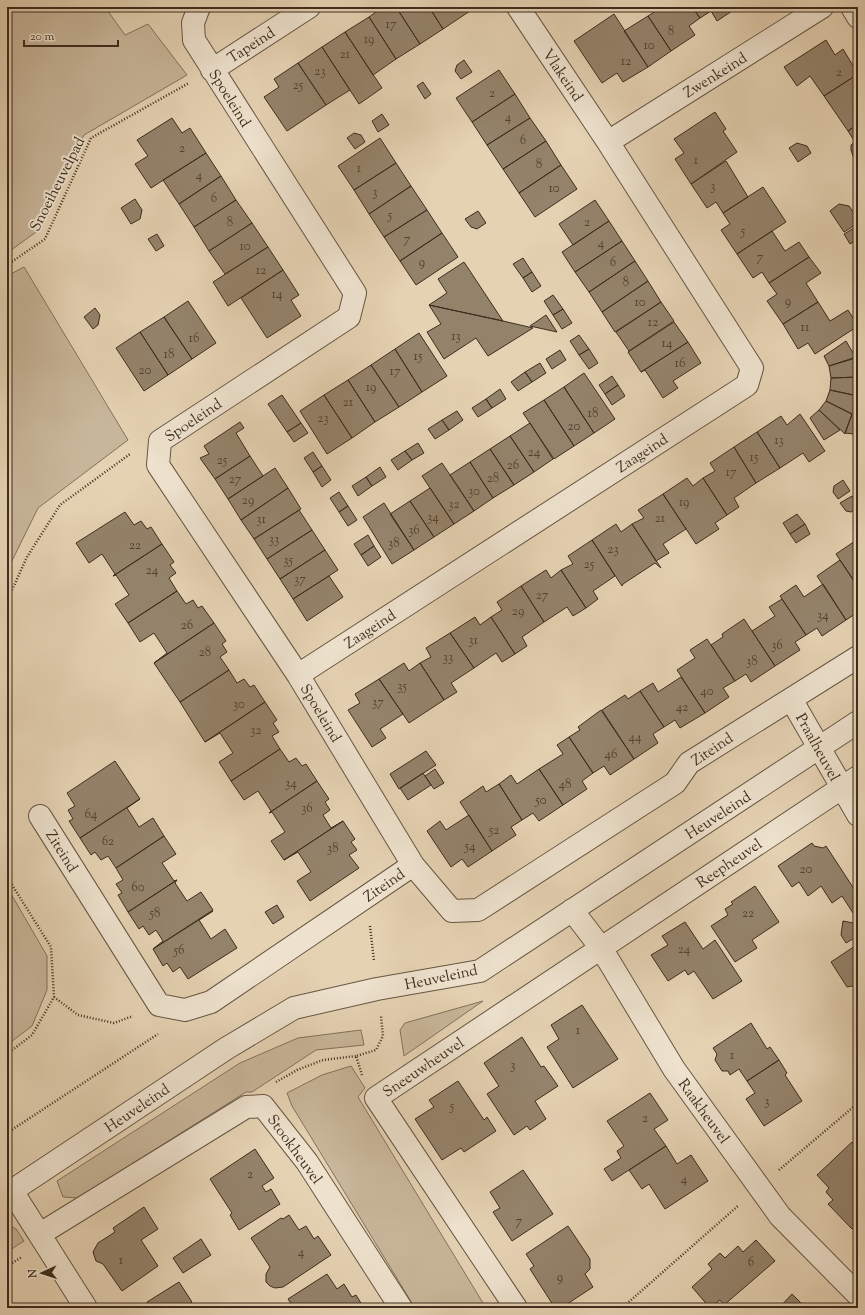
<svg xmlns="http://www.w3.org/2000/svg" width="865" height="1315" font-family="'Sorts Mill Goudy',serif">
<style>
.grass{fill:#c8b69a;stroke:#82725c}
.building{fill:#94836b;stroke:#3d2d1e}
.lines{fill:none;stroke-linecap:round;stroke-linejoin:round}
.minor-casing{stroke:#675643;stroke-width:24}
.path{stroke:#3d2d1e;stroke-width:2.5;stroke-dasharray:1 2;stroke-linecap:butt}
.minor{stroke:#eee2ce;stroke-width:22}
.labels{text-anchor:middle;stroke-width:4;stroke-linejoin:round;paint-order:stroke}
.number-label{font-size:13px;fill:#534231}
.street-label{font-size:15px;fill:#3d2d1e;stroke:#eee2ce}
</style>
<rect width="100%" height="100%" fill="#e5d2b3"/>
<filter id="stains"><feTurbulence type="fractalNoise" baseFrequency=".005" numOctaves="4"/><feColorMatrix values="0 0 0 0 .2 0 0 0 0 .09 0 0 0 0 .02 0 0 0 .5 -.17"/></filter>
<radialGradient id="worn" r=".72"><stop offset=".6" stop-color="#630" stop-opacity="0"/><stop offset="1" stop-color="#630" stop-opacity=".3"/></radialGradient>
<path class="grass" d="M7 7H105L125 35 148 24 187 75 84 135 36 232 7 253Z
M24 267 128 440 38 508 7 571V276Z
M7 887 47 956V990L32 1026 7 1045Z
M483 1001 404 1056 400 1030 405 1023Z
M361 1030 364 1045 316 1050 252 1092H246L78 1198 63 1197 57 1181 240 1063 298 1038Z
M351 1066 365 1088 358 1097 486 1308H415L292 1106 287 1093 322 1075Z
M7 1224 16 1229 24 1241 7 1252Z"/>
<path class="building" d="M383 7H396L420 44 396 59 369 17Z
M396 7H429L443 29 420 44Z
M429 7H476L443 29Z
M662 7H692L700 18 689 26 695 35 671 51 648 16Z
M692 7H738L717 21 711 11 700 18Z
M614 14 648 67 623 82 617 73 602 83 574 41Z
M648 16 671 51 648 67 624 31Z
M369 17 396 59 373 75 345 32Z
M345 32 382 88 359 104 322 47Z
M826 40 835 55 843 49 858 74 824 96 810 76 797 86 784 67Z
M322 47 350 90 326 105 298 63Z
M464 60 472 72 461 79 455 71 457 65Z
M298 63 326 105 287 131 264 97 279 87 274 79Z
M499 70 515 94 472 122 456 98Z
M858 74V124L848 131 824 96Z
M423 82 431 94 425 99 417 86Z
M515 94 530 118 487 145 472 122Z
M715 112 726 129 723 131 737 152 691 184 675 159 684 153 674 139Z
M382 114 389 125 378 132 372 121Z
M172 118 182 133 190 128 206 153 151 188 135 164 148 156 137 140Z
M530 118 546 141 503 169 487 145Z
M858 124V170L851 150V145L855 142 848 131Z
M354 133 361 135 365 142 355 149 347 138Z
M380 138 396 163 354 190 338 166Z
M546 141 561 165 519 193 503 169Z
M797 143 807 146 811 153 798 162 789 148Z
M206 153 221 176 179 204 163 180Z
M726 161 748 197 723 213 716 202 707 208 691 184Z
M396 163 411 186 369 214 354 190Z
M561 165 577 189 535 217 519 193Z
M221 176 236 200 194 227 179 204Z
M411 186 427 210 384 237 369 214Z
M763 187 786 222 737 254 721 230 730 224 723 213Z
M135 199 142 210 140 219 131 224 121 208Z
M236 200 252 223 209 251 194 227Z
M595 200 609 221 573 245 559 224Z
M839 204 849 206 858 219V223L844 232 830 211Z
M427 210 442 233 400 261 384 237Z
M478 211 486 223 477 229 471 227 465 219Z
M609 221 622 241 575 272 562 252Z
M252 223 268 247 225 274 209 251Z
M854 228 858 235V239L850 244 844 234Z
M772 231 785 251 799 242 809 257 769 283 762 272 753 278 737 254Z
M442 233 458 257 416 285 400 261Z
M157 234 164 246 156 251 148 239Z
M622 241 635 261 589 292 575 272Z
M268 247 283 270 228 306 213 282Z
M809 257 821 273 806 283 818 302 783 324 767 301 777 294 769 283Z
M523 258 532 272 523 278 513 264Z
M635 261 648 281 602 312 589 292Z
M464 262 503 321 429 305 447 293 438 279Z
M283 270 299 295 291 300 301 316 267 338 241 298Z
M532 272 541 286 532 292 523 278Z
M648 281 661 302 615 332 602 312Z
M553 295 563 309 553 315 544 301Z
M188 301 216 343 192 359 164 317Z
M661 302 674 321 629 351 616 332Z
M818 302 830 321 848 310 858 326 815 354 808 343 798 349 783 324Z
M429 305 503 321 533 328 488 356 476 338 444 359 427 332 441 324Z
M95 308 100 315 98 325 93 329 84 317Z
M563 309 572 323 562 329 553 315Z
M546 315 557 332 530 326Z
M164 317 192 359 168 375 140 332Z
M674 322 688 342 641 372 628 352Z
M140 332 168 375 144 391 116 348Z
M419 333 447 376 422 392 395 349Z
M579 335 589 349 579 355 570 341Z
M846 341 856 358 829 366 824 356Z
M688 342 701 363 673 381 678 388 663 398 645 370 641 372Z
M395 349 422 392 399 407 371 365Z
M589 349 598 363 589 369 579 355Z
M560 350 566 360 552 369 546 359Z
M856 357H858V377L831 378 829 366Z
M540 363 546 373 532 382 525 372Z
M371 365 399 407 375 422 348 380Z
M525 372 532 382 518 391 511 382Z
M584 373 615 419 594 433 564 387Z
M612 376 618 385 605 394 599 385Z
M858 377V396L830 390 831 378Z
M348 380 375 422 352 438 324 395Z
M618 385 625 396 612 405 605 394Z
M564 387 594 433 574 446 544 400Z
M500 389 506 399 492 408 486 399Z
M830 390 858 396 854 434 845 433 852 414 826 401Z
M282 395 301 423 287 432 268 404Z
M324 395 352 438 327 454 300 411Z
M486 399 492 408 478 417 472 408Z
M544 400 574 446 554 459 523 413Z
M826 401 852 414 845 434 819 410Z
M819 410 840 430 824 440 810 418Z
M457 411 463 420 449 430 442 420Z
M800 414 825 451 809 462 803 453 780 468 757 432 781 416 787 425Z
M442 420 449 430 435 439 428 429Z
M240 422 244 428 236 433 250 456 215 479 200 458 209 454 204 446Z
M301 423 308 433 294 442 287 432Z
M530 423 553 459 534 472 510 436Z
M757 432 780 468 756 483 734 447Z
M510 436 534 472 514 485 490 449Z
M418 443 424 453 412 460 405 451Z
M734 447 756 483 734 498 739 507 727 515 703 478 715 471 710 463Z
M490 449 514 485 493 498 470 462Z
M405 451 412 460 398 470 391 460Z
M313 452 322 466 313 472 304 458Z
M250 456 263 476 228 499 215 479Z
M470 462 493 498 474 511 450 475Z
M442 463 474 511 454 524 422 476Z
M322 466 331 480 322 487 313 472Z
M380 467 386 477 372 486 366 477Z
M275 468 288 488 241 520 228 499Z
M366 477 372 486 358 496 352 486Z
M687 478 693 486 703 478 727 515 715 523 719 529 696 544 663 494Z
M843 480 850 491 838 499 833 492 834 486Z
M288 488 301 509 254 539 241 520Z
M430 488 454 524 434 537 410 501Z
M339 492 348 506 339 512 330 498Z
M663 494 686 529 663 544 669 553 656 561 632 524 644 518 638 510Z
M852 496 858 508 851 512 846 511 840 503Z
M410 501 434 537 414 550 390 514Z
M384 503 414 550 392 564 363 517Z
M348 506 357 520 348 526 339 512Z
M299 510 312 530 267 559 254 539Z
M125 512 134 525 141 521 147 529 151 527 162 544 113 576 115 574 102 554 89 563 76 543Z
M797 514 805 524 790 534 783 523Z
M616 524 621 532 632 524 661 568 655 563 623 584 622 586 592 540Z
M805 524 810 534 796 543 790 534Z
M312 530 325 550 280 579 267 559Z
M368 535 374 546 361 555 354 544Z
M858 539V587L836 554Z
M592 540 615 576 593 591 598 599 586 608 561 570 573 564 568 556Z
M162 544 174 562 170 565 176 573 169 578 177 591 128 623 115 604 129 595 116 575 113 576Z
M374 546 381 557 368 566 361 555Z
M325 550 338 570 293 599 280 579Z
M840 560 858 587V612L846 620 817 576Z
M546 570 551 578 561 570 586 608 573 616 567 607 544 622 521 586Z
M329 576 343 597 307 621 293 599Z
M823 584 846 620 822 636 817 628 806 635 780 596 796 585 804 597Z
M521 586 544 622 522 637 527 646 515 654 491 617 502 610 497 602Z
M177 591 186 604 193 600 198 608 202 606 214 623 154 663 167 653 154 633 140 642 128 623Z
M782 599 806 635 795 642 800 650 775 666 752 631 775 616 769 607Z
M475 617 480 625 491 617 515 654 502 662 496 653 474 668 450 633Z
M744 619 775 666 751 682 746 674 735 681 711 645 723 637 722 634Z
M214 623 226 641 222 644 227 652 220 657 229 670 180 702 154 663Z
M450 633 474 668 451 683 457 692 444 700 420 663 431 657 426 648Z
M707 639 735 681 723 688 729 697 705 713 677 670 695 658 690 650Z
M404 663 409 671 420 663 444 700 409 723 379 679Z
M229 670 237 683 244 679 250 687 254 685 265 702 205 742 180 702Z
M681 677 705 713 680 728 675 720 664 727 640 691 653 683 658 692Z
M379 679 403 714 380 729 386 738 372 747 348 710 360 703 355 694Z
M640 691 664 727 653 734 658 743 634 759 602 710 625 695 628 699Z
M265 702 277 720 273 723 279 732 272 736 280 749 231 781 219 762 233 753 220 733 205 742Z
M601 710 634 759 610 775 604 766 593 773 569 737 580 730 578 727Z
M569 737 593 773 582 781 587 789 563 805 539 769 563 754 557 745Z
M280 749 289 762 296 758 302 766 306 764 317 781 269 813 271 811 258 791 244 800 231 781Z
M426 751 436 765 399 789 390 774Z
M115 761 140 799 80 838 69 821 73 819 68 810 75 806 67 793Z
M435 769 444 783 434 789 425 776Z
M539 769 563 805 539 821 533 813 522 820 499 784 511 775 517 784Z
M423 773 431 785 408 800 400 788Z
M317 781 329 799 325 802 330 810 323 815 331 828 343 821 284 860 271 841 285 832 272 812 269 813Z
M499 784 522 820 511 827 516 835 492 851 460 802 483 786 486 792Z
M140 799 127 808 139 827 153 818 164 836 116 868 108 856 101 860 95 852 91 855 80 838Z
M469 815 492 851 468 867 462 859 451 867 427 831 440 821 446 830Z
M343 821 355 839 351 842 357 850 349 855 359 868 310 901 297 881 311 872 298 852 284 860Z
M164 836 176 854 162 863 174 881 177 880 128 912 118 895 122 893 116 884 123 880 116 868Z
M812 843 814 846 823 848 826 846 858 895V914L855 916 842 896 832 903 821 886 808 896 799 882 792 887 778 866Z
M177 880 175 883 187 901 201 892 213 910 153 949 163 941 156 930 149 935 143 926 139 929 128 912Z
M755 886 779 922 752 940 757 948 735 962 711 926 728 915 725 909 733 904 731 902Z
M277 905 284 917 273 924 265 912Z
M213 911 199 920 211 939 225 929 237 948 188 979 180 967 173 972 167 963 163 966 153 949Z
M858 920V936L846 943 841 935 843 921 853 923Z
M685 922 703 949 715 940 742 981 713 999 694 971 688 975 685 970 668 981 651 955 668 945 662 936Z
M858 944V985L847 987 831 962Z
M582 1005 618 1059 573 1088 547 1047 559 1039 551 1025Z
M751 1023 767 1049 770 1047 779 1060 747 1081 739 1069 730 1075 728 1071H722L715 1060 717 1054 713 1048Z
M522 1037 541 1067 544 1066 558 1086 535 1101 546 1119 530 1130 527 1126 514 1135 487 1094 499 1086 484 1063Z
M779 1060 787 1073 785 1075 802 1101 764 1126 746 1099 755 1093 747 1081Z
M458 1081 484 1120 487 1117 496 1131 464 1152 461 1148 442 1160 415 1119 434 1107 429 1100Z
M650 1093 668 1120 654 1129 666 1146 612 1181 604 1169 621 1158 617 1151 624 1146 607 1121Z
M852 1142 858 1149V1223L852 1229 828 1204 833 1200 826 1192 829 1188 817 1175Z
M666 1146 677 1164 691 1155 708 1181 665 1209 649 1184 642 1189 629 1170Z
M255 1149 274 1178 262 1186 266 1192 271 1189 280 1204 239 1230 230 1215 232 1213 210 1179Z
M523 1170 553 1214 512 1241 493 1212 500 1208 490 1192Z
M144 1207 158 1229 141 1240 158 1266 122 1291 103 1264 96 1261 93 1252 98 1243 115 1232 113 1228Z
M289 1215 299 1230 306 1226 314 1239 318 1236 331 1255 283 1287 275 1288 270 1286 266 1282V1274L270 1267 251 1238 281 1218 283 1219Z
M568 1226 590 1259V1269L585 1274 593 1287 561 1308H555L530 1269 534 1266 526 1254Z
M201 1239 211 1255 183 1273 173 1258Z
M756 1240 775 1261 724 1305 720 1300 710 1308 692 1287 712 1269 708 1264 720 1253 725 1258 738 1246 743 1252Z
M327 1274 337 1289 344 1284 352 1297 356 1295 364 1308H294L288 1299Z
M179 1282 192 1302 187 1305 189 1308H151L147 1302Z
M792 1294 801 1303 796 1308H779Z"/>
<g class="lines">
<defs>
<path id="minor" d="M199 7 193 23 194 40 355 293 349 317 160 441 158 465 298 675 413 865
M852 7 858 17
M212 70 309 7
M608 142 822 7
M298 675 747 385 752 368 608 142 518 7
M791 699 858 815
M40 816 159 1005 185 1010 211 1002 413 865 452 911 478 910 675 783 689 763 858 657
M572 910 601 948 674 1069 780 1216 858 1295
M12 1191 86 1308
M7 1194 227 1048 294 1008 377 989 480 971 858 722
M40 1234 246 1107 263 1106 307 1162 401 1308
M516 1308 376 1098 858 777"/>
</defs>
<use href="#minor" class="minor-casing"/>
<path class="path" d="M7 265 45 239 91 138 189 83
M7 601 27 557 60 505 130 454
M7 877 51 947 54 997 32 1035 7 1054
M370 926 374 961
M54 997 78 1015 114 1023 133 1016
M362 1075 356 1056 376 1050 383 1036 381 1016
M276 1082 297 1070 323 1060 356 1056
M7 1133 158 1034
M779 1170 858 1103
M7 1266 22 1257
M622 1308 739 1205"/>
<use href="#minor" class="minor"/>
</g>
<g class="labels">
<g class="number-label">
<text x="391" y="28">17</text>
<text x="671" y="35">8</text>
<text x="369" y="43">19</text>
<text x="649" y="49">10</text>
<text x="345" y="58">21</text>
<text x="626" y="65">12</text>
<text x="320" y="75">23</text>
<text x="839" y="76">2</text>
<text x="298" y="89">25</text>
<text x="492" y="97">2</text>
<text x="508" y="121">4</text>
<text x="523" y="144">6</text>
<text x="182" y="152">2</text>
<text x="696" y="164">1</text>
<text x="539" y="168">8</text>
<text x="359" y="172">1</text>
<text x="199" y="179">4</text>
<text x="713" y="190">3</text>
<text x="554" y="192">10</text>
<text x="375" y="196">3</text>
<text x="214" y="202">6</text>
<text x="390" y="219">5</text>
<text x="230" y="226">8</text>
<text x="587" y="226">2</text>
<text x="743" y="235">5</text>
<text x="407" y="243">7</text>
<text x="601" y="247">4</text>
<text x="245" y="250">10</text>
<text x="760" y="261">7</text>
<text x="422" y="266">9</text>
<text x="613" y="266">6</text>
<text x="261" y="274">12</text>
<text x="626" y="286">8</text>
<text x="277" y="298">14</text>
<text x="788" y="305">9</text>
<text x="640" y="306">10</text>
<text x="653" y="326">12</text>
<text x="805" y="331">11</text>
<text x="456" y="340">13</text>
<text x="194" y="342">16</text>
<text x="667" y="347">14</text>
<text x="169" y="358">18</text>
<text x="418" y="360">15</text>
<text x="680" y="367">16</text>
<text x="145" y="374">20</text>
<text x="395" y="375">17</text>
<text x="371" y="391">19</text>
<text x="348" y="406">21</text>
<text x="593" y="417">18</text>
<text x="323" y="422">23</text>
<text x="574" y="430">20</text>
<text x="779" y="444">13</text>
<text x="534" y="456">24</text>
<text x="754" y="461">15</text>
<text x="222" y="464">25</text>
<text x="513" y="469">26</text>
<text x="731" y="476">17</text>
<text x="493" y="482">28</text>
<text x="235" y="483">27</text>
<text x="474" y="495">30</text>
<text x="248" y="504">29</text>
<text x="684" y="506">19</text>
<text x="454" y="508">32</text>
<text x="433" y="521">34</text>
<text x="660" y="522">21</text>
<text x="261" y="523">31</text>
<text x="414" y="534">36</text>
<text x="274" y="543">33</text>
<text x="394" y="547">38</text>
<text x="135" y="549">22</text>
<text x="613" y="553">23</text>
<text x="288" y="564">35</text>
<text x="589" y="568">25</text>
<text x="152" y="574">24</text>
<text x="300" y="583">37</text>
<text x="542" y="599">27</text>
<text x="518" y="615">29</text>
<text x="823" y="619">34</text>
<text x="187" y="629">26</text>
<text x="473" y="644">31</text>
<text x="777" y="649">36</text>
<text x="205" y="656">28</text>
<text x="448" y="661">33</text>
<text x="752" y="665">38</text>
<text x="402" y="690">35</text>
<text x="707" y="695">40</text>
<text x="378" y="706">37</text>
<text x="239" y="708">30</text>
<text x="682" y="711">42</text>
<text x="256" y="734">32</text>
<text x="635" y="741">44</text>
<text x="611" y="758">46</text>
<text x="291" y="787">34</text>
<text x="565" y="788">48</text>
<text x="541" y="804">50</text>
<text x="307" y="812">36</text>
<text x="91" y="818">64</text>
<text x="494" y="834">52</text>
<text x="108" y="845">62</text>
<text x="470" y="850">54</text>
<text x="333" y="852">38</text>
<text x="806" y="873">20</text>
<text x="138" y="891">60</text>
<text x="155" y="917">58</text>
<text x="748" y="917">22</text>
<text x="684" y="953">24</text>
<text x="179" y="954">56</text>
<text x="578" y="1034">1</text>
<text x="732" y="1059">1</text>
<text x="513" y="1069">3</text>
<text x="767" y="1105">3</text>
<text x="452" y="1110">5</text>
<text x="645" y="1122">2</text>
<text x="250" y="1178">2</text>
<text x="684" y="1183">4</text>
<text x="519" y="1225">7</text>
<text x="301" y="1256">4</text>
<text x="121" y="1264">1</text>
<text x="751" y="1266">6</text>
<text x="560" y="1281">9</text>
</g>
<g class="street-label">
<text transform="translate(251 45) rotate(-33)" y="5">Tapeind</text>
<text transform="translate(563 75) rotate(56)" y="5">Vlakeind</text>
<text transform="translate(715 75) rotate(-32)" y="5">Zwenkeind</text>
<text transform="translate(230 98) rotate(58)" y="5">Spoeleind</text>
<text transform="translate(57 184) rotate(-63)" y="5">Snoeiheuvelpad</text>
<text transform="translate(193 420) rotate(-34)" y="5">Spoeleind</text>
<text transform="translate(642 453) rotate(-33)" y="5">Zaageind</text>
<text transform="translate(370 629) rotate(-33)" y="5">Zaageind</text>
<text transform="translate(321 713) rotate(59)" y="5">Spoeleind</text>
<text transform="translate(818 747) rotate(61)" y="5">Praalheuvel</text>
<text transform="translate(712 749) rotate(-34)" y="5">Ziteind</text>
<text transform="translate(718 815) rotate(-33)" y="5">Heuveleind</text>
<text transform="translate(62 851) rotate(58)" y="5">Ziteind</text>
<text transform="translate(729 863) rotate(-34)" y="5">Reepheuvel</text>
<text transform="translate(384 885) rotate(-35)" y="5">Ziteind</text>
<text transform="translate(441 977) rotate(-12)" y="5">Heuveleind</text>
<text transform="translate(423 1067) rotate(-34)" y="5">Sneeuwheuvel</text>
<text transform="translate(137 1108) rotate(-34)" y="5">Heuveleind</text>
<text transform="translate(704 1111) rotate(54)" y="5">Raakheuvel</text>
<text transform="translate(295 1149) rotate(54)" y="5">Stookheuvel</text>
</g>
</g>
<rect width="865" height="1315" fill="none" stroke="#e5d2b3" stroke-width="24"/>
<rect x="8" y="8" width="849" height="1299" fill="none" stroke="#3d2d1e" stroke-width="2"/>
<rect x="12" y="12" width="841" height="1291" fill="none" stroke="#3d2d1e"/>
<g transform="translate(42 1273) rotate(267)" stroke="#eee2ce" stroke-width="3" paint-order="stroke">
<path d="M0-3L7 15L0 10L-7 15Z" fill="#3d2d1e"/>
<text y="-6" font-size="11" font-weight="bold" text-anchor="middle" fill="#3d2d1e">N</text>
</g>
<path d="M24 40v6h94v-6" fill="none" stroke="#3d2d1e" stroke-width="2"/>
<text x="30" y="40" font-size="12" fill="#3d2d1e" stroke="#eee2ce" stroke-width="3" paint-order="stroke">20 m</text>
<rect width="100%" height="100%" filter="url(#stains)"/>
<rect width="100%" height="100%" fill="url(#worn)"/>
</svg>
